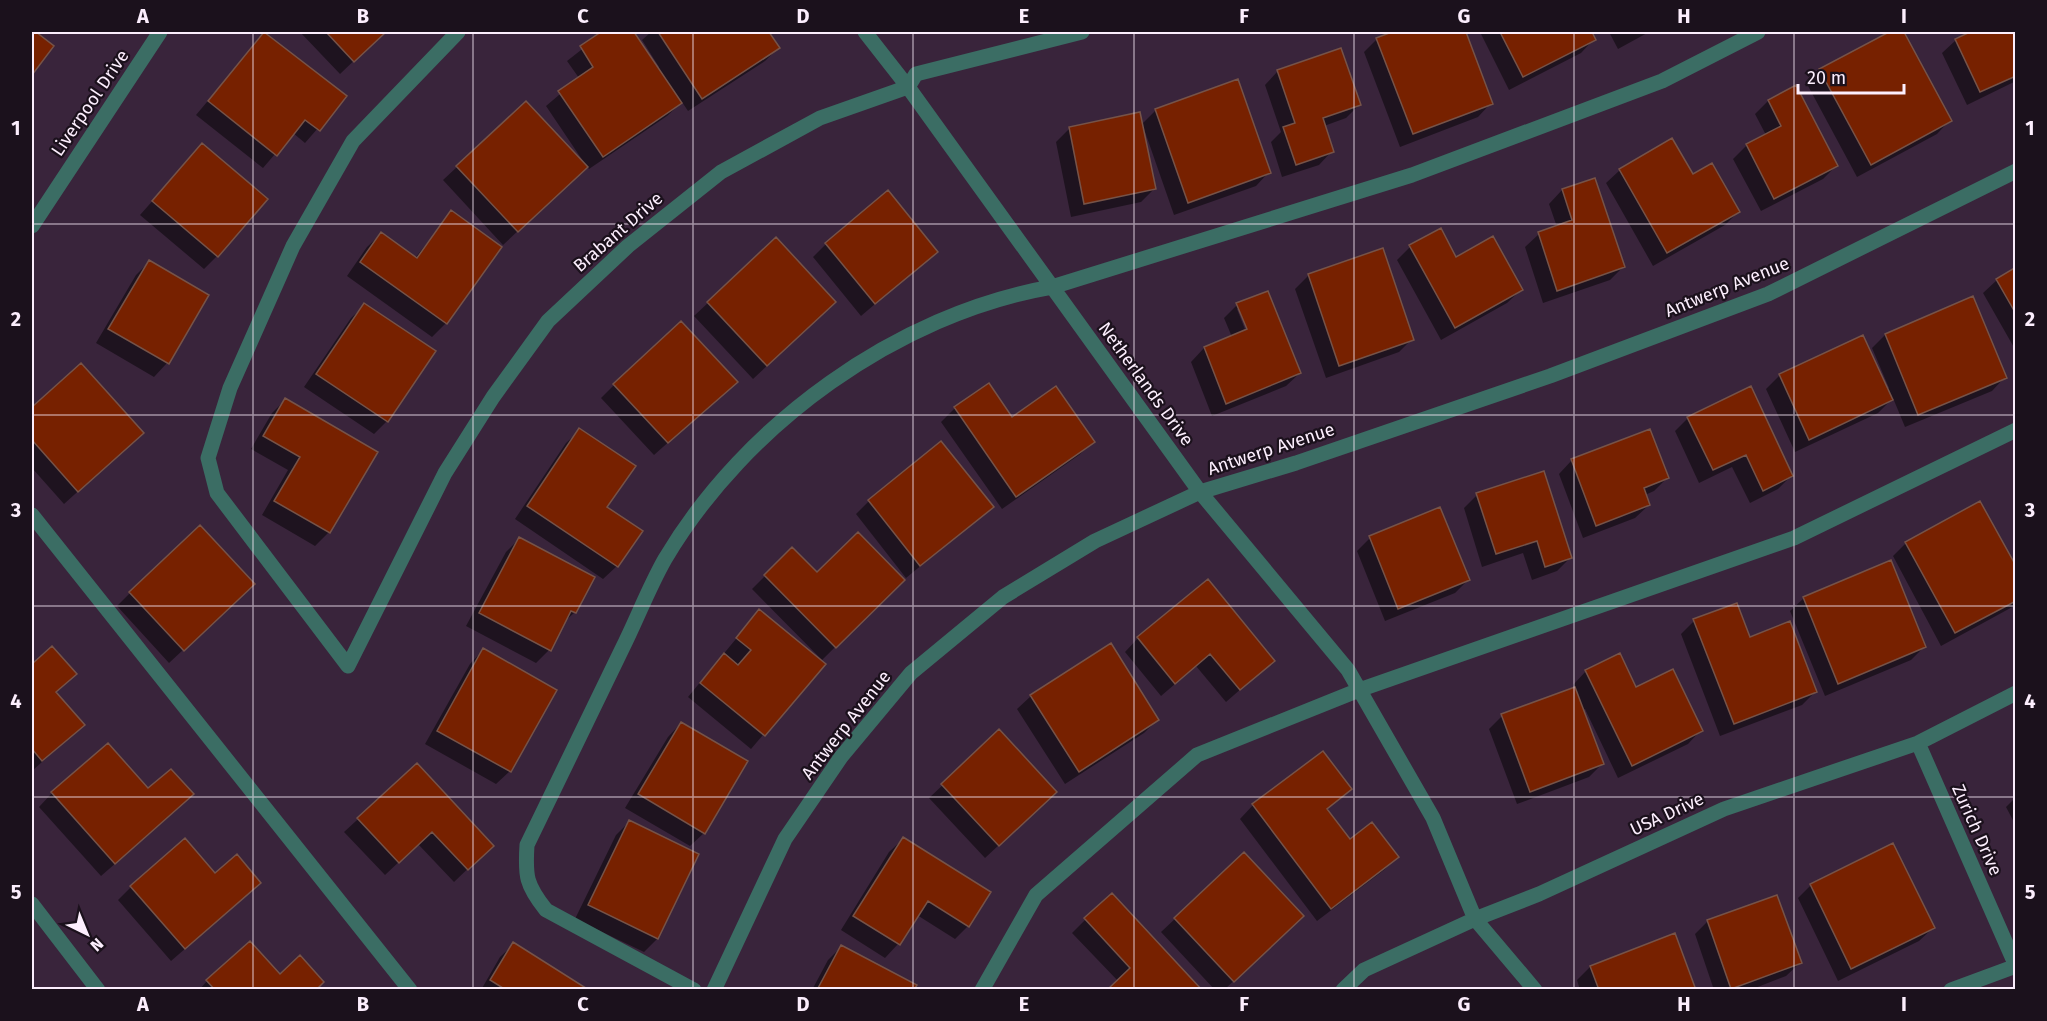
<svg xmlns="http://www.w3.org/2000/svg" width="2047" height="1021" font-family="'Fira Sans',sans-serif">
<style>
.shadow{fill:#0007;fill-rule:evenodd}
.building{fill:#772100;stroke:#765348;stroke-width:1.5}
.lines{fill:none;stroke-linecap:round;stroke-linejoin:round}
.minor{stroke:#3b6d64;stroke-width:15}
.grid{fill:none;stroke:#fceefd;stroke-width:1.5;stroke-opacity:0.55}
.labels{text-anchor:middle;stroke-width:4.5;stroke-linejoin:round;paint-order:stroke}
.street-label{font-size:18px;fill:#fceefd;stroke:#1b111c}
.neatline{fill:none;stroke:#fceefd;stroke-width:2}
.grid-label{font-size:20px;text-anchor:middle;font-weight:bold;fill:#fceefd}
</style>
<rect width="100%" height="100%" fill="#39243b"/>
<path class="shadow" d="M32 32 52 46 32 72Z
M300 32H384L340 74Z
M604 32H632L657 68 659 67 642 40 651 32H768L778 48 765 61 688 111 682 102 667 116 589 169 587 166 503 245 443 180 526 103 585 164 546 106 579 78 567 61Z
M1396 32H1464L1491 103 1478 117 1400 147 1364 52 1377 39Z
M1480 32H1590L1594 39 1581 53 1509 90Z
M1609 32H1649L1618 49Z
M1892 32H1902L1950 120 1937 134 1857 177 1807 84 1820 71Z
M1967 32H2016V81L1967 105 1942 53 1956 40 1968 34Z
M265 33 345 97 305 143 293 133 263 168 196 115Z
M1278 71 1359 105 1346 118 1324 126 1332 151 1319 165 1282 177 1271 142 1281 132 1265 85Z
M1237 81 1269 172 1256 186 1174 215 1144 129 1154 189 1141 202 1071 217 1056 142 1069 129 1141 125 1155 111Z
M1768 101 1836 166 1823 179 1761 211 1733 159 1747 145 1766 135 1755 114Z
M202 145 217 256 204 269 140 215Z
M1620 170 1692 176 1738 212 1725 225 1653 266 1606 183Z
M1594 180 1623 267 1610 280 1543 303 1525 247 1539 234 1557 227 1549 204 1562 190Z
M452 212 500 247 446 323 432 337 347 276 367 247 381 234 415 258Z
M776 239 821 315 753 379 694 316Z
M826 244 936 252 861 316 813 257Z
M1410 247 1456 259 1521 290 1507 303 1441 340 1397 260Z
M149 262 207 295 167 363 154 377 96 343 136 275Z
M2016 269V351L1983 293 1997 280Z
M1309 275 1412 339 1399 352 1326 378 1295 289Z
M365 305 387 421 374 434 304 387 351 318Z
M1237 305 1300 373 1286 386 1212 416 1191 362 1204 348 1232 337 1224 318ZM1237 309H1240L1251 336 1248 337Z
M1885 335 2005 377 1992 391 1905 427 1893 398 1878 413 1795 452 1766 389 1779 376 1862 337 1886 389 1889 388 1872 348Z
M81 365 128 446 64 504 32 468V409Z
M736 382 654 455 601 398 614 385Z
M988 385 1011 419 1093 442 1079 455 1002 509 941 422 955 408Z
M285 400 376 452 329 532 315 546 262 515 288 470 251 449 272 413Z
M1688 418 1791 476 1778 489 1750 503 1732 467 1699 483 1675 431Z
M580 430 605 507 641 531 617 566 603 579 515 519 566 443Z
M1572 460 1667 478 1654 491 1645 495 1649 505 1635 518 1583 538 1559 474Z
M1477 495 1570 558 1557 571 1532 580 1523 553 1482 567 1464 508Z
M869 501 992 507 906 578 856 514Z
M1370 538 1468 580 1455 593 1385 621 1357 551Z
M519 539 575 612 563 623 549 650 536 663 466 626 506 552Z
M1906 543 2016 569V605L1941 646 1893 556Z
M792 549 817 574 903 580 822 660 752 589Z
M130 593 240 597 169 663 117 606Z
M1804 598 1925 646 1911 660 1825 696 1790 611Z
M759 611 823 664 751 749 688 697Z
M1694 621 1749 639 1815 692 1802 705 1720 736 1681 634Z
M1138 638 1273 661 1226 702 1196 666 1161 696 1125 652Z
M52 648 55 693 83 725 32 771V666Z
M483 650 510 771 496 784 425 744 470 664Z
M1586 671 1636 689 1701 730 1688 744 1618 778 1585 709 1582 710 1602 764 1589 777 1517 804 1489 729 1502 716 1575 688 1573 685Z
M1031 696 1157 720 1144 733 1065 784 1017 709Z
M681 723 704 833 690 846 625 808 668 737Z
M999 732 1042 805 985 858 929 798Z
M1322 753 1350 789 1326 810 1350 841 1397 857 1384 870 1317 921 1240 819 1253 805Z
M417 765 478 859 454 882 418 844 385 875 344 832Z
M148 791 179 808 101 876 39 807 52 793Z
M2016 797V826L2006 807Z
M629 822 697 855 657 939 644 952 575 919 616 835Z
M903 839 968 926 955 939 917 915 898 944 885 958 841 930 889 852Z
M1244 854 1288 930 1224 990H1215L1161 932Z
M215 876 246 896 171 961 118 900 131 887Z
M1811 885 1933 928 1919 941 1838 981 1798 898Z
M1086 919 1200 990 1118 981 1072 933Z
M1708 921 1800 963 1786 976 1750 990H1714L1695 934Z
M514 944 587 990H481L500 957Z
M841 947 912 990H812L828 960Z
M1590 967 1694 990H1580L1577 980Z
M280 977 315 990H199L207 981Z"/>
<path class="building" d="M32 32H36L54 46 32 75Z
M264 32 347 96 320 131 305 120 277 156 208 101Z
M326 32H386L354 62Z
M601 32H634L682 103 603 157 558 91 593 67 580 46Z
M658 32H769L780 48 702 99Z
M1392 32H1466L1493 104 1413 134 1376 38Z
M1500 32H1592L1596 40 1523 77Z
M1889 32H1904L1952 121 1871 165 1819 69Z
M1970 32H2016V76L1980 92 1955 39Z
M1341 48 1361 105 1323 118 1334 152 1296 165 1283 127 1295 123 1277 70Z
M1238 79 1271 173 1188 203 1155 109Z
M1796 85 1838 166 1774 199 1746 144 1781 126 1768 100Z
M526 101 588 167 518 232 456 166Z
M1140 112 1156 189 1084 204 1069 127Z
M1672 138 1693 174 1712 163 1740 212 1667 253 1619 169Z
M202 143 268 199 218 257 152 201Z
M1595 178 1625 267 1557 291 1538 232 1572 220 1562 189Z
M888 190 938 252 875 304 825 243Z
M451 210 502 247 447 324 360 262 381 232 417 258Z
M1441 228 1456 257 1493 236 1523 290 1455 328 1409 245Z
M776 237 836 302 767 366 707 302Z
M1383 248 1414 340 1339 366 1308 274Z
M149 260 209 295 169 364 108 329Z
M2016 267V314L1996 279Z
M1268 291 1301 373 1226 404 1204 347 1247 329 1236 303Z
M1973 296 2007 378 1918 415 1885 334Z
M364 303 436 351 388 422 316 374Z
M681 321 738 382 668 443 613 384Z
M1863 335 1893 400 1809 440 1779 374Z
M81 363 144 433 78 492 32 440V407Z
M989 383 1012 417 1056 386 1095 442 1016 497 954 407Z
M1751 386 1793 476 1763 491 1746 455 1713 470 1687 417Z
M285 398 378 452 330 533 274 501 300 457 263 436Z
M579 428 636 466 607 507 643 531 618 567 527 506Z
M1650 429 1669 478 1644 488 1650 505 1596 526 1571 459Z
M941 441 994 507 920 566 868 500Z
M1544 471 1572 558 1545 567 1537 541 1496 554 1476 493Z
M1980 501 2016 566V601L1955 633 1905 542Z
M1440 507 1470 580 1398 609 1369 536Z
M200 525 255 584 184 651 129 592Z
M858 532 905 580 836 648 764 575 792 547 817 572Z
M519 537 595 577 576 613 571 611 551 651 479 613Z
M1891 560 1926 647 1838 684 1803 597Z
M1208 579 1275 661 1240 690 1210 654 1175 684 1137 637Z
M1737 603 1750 637 1790 621 1817 692 1734 724 1693 619Z
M759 609 826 664 765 736 700 683 724 653 738 665 751 650 736 638Z
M1111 643 1159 720 1079 772 1030 695Z
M52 646 77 674 56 692 85 725 42 761 32 749V664Z
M483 648 557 690 511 772 437 731Z
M1620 653 1636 687 1673 669 1703 731 1632 766 1585 670Z
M1575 687 1604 764 1530 792 1501 714Z
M681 722 748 761 705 834 638 794Z
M999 729 1057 792 999 846 941 784Z
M108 743 148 788 171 769 194 794 115 864 51 792Z
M1323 751 1352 789 1327 809 1350 839 1372 822 1399 857 1331 909 1252 804Z
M417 763 494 846 468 870 432 832 399 863 357 818Z
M629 820 699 854 658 939 588 905Z
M903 837 991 892 969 927 928 901 900 945 853 916Z
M185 838 215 873 237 854 261 883 185 949 130 886Z
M1893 843 1935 928 1851 969 1810 884Z
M1244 852 1304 916 1234 982 1174 918Z
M1112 893 1202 990H1107L1130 968 1084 918Z
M1777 895 1802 963 1731 989 1707 920Z
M1675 933 1696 990H1599L1590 966Z
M250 941 280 974 300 955 324 982 316 990H215L206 980Z
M513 942 589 990H506L490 980Z
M841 945 917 985 914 990H817Z"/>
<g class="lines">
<path class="minor" d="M458 32 353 141 293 246 230 388 208 458 217 493 348 666 445 473 493 397 548 321 628 246 721 172 820 118 908 87 916 74 1082 32
M865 32 908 87 1200 492 1348 670 1433 818 1475 919 1535 990
M32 226 160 32
M32 515 410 990
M1918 743 2016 966
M32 904 98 990
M694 990 546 910C526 885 525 876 527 845 559 780 590 714 622 649 637 619 649 587 665 559 745 424 897 314 1052 287L1412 175 1662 81 1758 32
M714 990 785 839 841 757 911 673 1003 597 1095 541 1200 492 1296 463 1550 376 1768 294 2016 171
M982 990 1036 895 1197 755 1359 690 1794 538 2016 430
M1343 990 1364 970 1475 919 1539 894 1724 809 1918 743 2016 693
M1951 990 2016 966"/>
</g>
<path class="grid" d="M253 32V990M473 32V990M693 32V990M913 32V990M1134 32V990M1354 32V990M1574 32V990M1794 32V990M32 224H2016M32 415H2016M32 606H2016M32 797H2016"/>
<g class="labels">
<g class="street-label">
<text transform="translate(90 103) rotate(-56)" y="6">Liverpool Drive</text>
<text transform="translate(618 232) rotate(-41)" y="6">Brabant Drive</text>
<text transform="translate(1727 287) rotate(-22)" y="6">Antwerp Avenue</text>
<text transform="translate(1146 384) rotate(54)" y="6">Netherlands Drive</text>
<text transform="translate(1271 449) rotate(-18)" y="6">Antwerp Avenue</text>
<text transform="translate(846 725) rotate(-52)" y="6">Antwerp Avenue</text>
<text transform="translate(1667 814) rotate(-25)" y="6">USA Drive</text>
<text transform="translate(1977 830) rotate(66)" y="6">Zurich Drive</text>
</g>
</g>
<rect width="2047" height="1021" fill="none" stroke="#1b111c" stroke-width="66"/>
<g transform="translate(87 934) rotate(137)" stroke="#1b111c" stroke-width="4.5" paint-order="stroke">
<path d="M0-4.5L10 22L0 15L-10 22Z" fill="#fceefd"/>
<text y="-9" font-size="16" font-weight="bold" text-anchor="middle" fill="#fceefd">N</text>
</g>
<path d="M1798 84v9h106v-9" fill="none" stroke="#fceefd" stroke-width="3"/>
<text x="1807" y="84" font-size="18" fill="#fceefd" stroke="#1b111c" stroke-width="4.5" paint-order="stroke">20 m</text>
<rect x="33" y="33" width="1981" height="955" class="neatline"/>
<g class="grid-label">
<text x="143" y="23">A</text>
<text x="363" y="23">B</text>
<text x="583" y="23">C</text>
<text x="803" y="23">D</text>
<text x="1024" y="23">E</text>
<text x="1244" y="23">F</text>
<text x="1464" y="23">G</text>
<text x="1684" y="23">H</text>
<text x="1904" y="23">I</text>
<text x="16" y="135">1</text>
<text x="2030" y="135">1</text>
<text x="16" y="326">2</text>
<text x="2030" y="326">2</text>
<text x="16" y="517">3</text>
<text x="2030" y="517">3</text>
<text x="16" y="708">4</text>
<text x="2030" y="708">4</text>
<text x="16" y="899">5</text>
<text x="2030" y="899">5</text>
<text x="143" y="1011">A</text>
<text x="363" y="1011">B</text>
<text x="583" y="1011">C</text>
<text x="803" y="1011">D</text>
<text x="1024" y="1011">E</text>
<text x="1244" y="1011">F</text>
<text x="1464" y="1011">G</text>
<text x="1684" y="1011">H</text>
<text x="1904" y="1011">I</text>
</g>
</svg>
